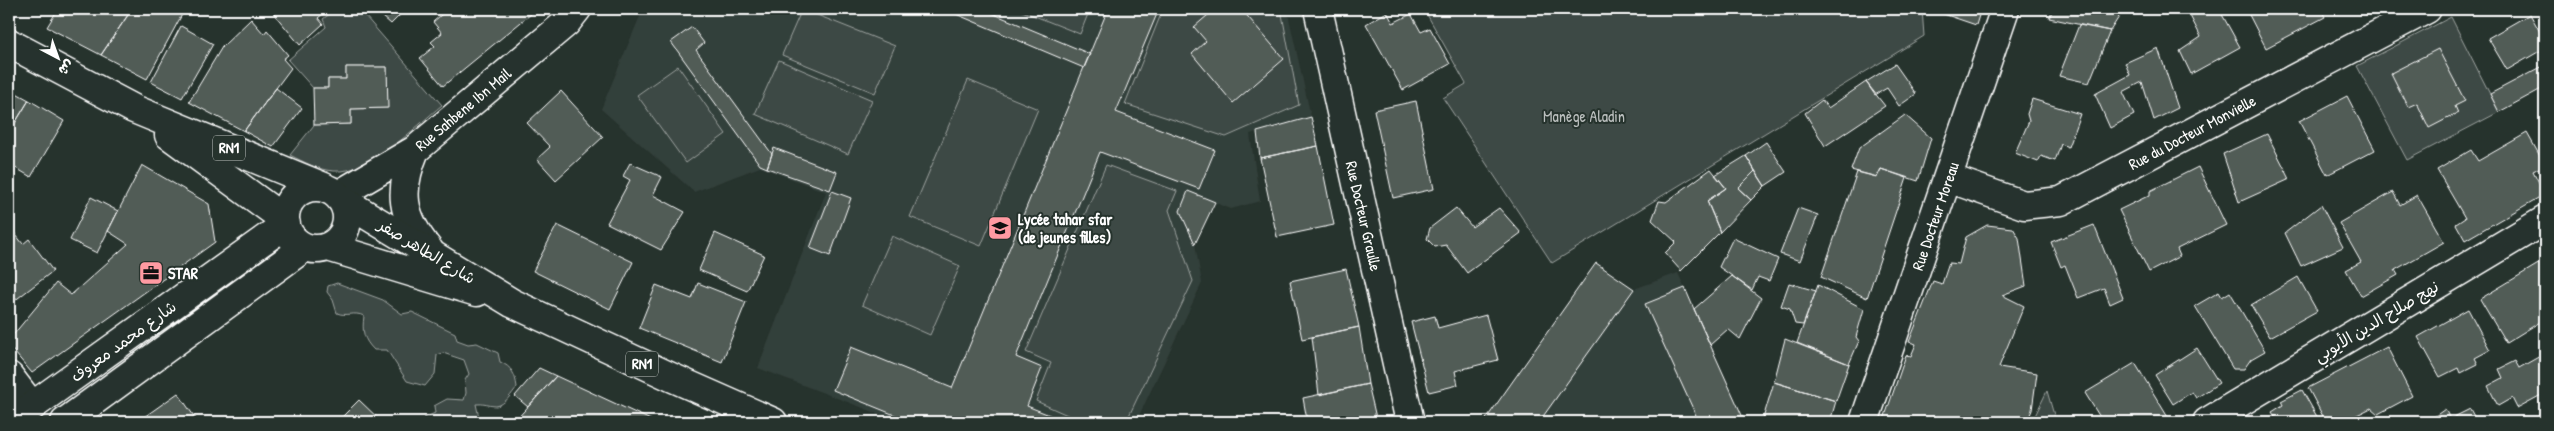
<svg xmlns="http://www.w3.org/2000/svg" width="2554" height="431" font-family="'Patrick Hand','Playpen Sans Arabic',sans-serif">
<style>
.built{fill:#333f3a}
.green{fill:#3e4944;stroke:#9ea4a2}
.building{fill:#515c57;stroke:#fff}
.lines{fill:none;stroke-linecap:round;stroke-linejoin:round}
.minor-casing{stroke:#fff;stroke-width:31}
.major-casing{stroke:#fff;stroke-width:31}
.minor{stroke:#26332d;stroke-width:28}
.major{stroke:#26332d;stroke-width:28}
.labels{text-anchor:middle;stroke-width:4;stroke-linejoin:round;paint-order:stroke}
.shield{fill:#26332d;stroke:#bec2c0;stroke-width:1}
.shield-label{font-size:15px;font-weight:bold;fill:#fff}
.street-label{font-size:16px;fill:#fff;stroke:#26332d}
.park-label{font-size:16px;fill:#bbbfbe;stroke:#26332d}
.poi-label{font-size:16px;font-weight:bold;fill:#fff;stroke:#26332d;text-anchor:start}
</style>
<rect width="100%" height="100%" fill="#26332d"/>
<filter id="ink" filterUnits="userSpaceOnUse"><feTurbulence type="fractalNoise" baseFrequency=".02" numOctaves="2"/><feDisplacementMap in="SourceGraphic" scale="10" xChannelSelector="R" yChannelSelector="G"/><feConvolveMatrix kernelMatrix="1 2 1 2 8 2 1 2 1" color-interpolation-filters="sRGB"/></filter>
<g filter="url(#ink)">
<path class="built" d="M643 9H1287L1311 117 1250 134 1260 201 1231 209 1188 192 1180 211 1195 244 1202 283 1136 422H900L758 368 826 192 760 167 694 192 601 109Z
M1596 263 1634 289 1678 273 1745 422H1484Z"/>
<path class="green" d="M336 9H359L442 105C415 127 370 174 334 171 318 170 304 162 290 155L314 125 351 124V109L387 108V67H346V79H328V88H313L288 60 326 27 323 19Z
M802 9 895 46 875 93 782 55Z
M1017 9H1090L1080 34Z
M1163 9H1281L1299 105 1226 137 1125 104Z
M1424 9H1922L1924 36 1552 263 1443 98 1466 84Z
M2451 17 2499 112 2407 160 2357 66Z
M779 60 872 100 848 154 755 114Z
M678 66 726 134 686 163 637 95Z
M968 80 1038 109 981 246 910 217Z
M1106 165 1177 191 1169 210 1193 281 1126 422H1083L1036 401 1051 363 1026 352Z
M892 236 960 266 930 335 862 305Z
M337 283 383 300 402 314 412 312 455 333 457 340 468 344 477 343 498 353 500 362C512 367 515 374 517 387 512 393 505 405 496 406 489 406 484 403 476 404L480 422H424V418L435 413 434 406 447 399 464 400 466 393 465 380 469 374 464 360 443 353 437 355 435 374 425 386 407 381 387 350H374C363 339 362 331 364 316 354 311 346 317 337 313L333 300 327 292 328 286Z
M2047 391 2056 422H2032Z"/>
<path class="building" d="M58 9H132L101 55 47 27Z
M132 9H185L147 79 101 55Z
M270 9H329L318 18 323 24 300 45Z
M374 9H406L391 24Z
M448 9H537L443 86 420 58 435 46 431 42 442 33 433 22Z
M944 9H982L1090 54 1084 68Z
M1108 9H1159L1116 112 1215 150 1199 189 1100 152 1016 357 1042 368 1027 406 1067 422H912L833 390 851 347 952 388Z
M1215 9H1245L1243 11 1284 59 1233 103 1192 54 1206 41 1194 27Z
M1929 9H1981L1976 25Z
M2053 9H2124L2110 31 2049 18Z
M2189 9H2219L2240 47 2191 74 2180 51 2201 37 2187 10Z
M2246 9H2321L2325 17 2266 48Z
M1387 12 1393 23 1411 14 1421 32 1430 28 1450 64 1403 90 1366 24Z
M2530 14 2545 41V48L2507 70 2488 38Z
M251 19 264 34 267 30 288 55 283 59 291 68 244 131 189 102 222 47Z
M2079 25 2110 31 2089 83 2059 76Z
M181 26 213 44 182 98 151 82Z
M692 27 704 43 696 50 772 154 767 168 760 165 671 42Z
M2158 48 2178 108 2154 120 2142 82 2123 92 2134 115 2110 128 2095 94 2130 75 2125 63Z
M2438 49 2465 101 2455 106 2458 113 2429 128 2417 103 2408 107 2391 73Z
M1895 64 1916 94 1899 106 1887 88 1875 95 1866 82Z
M2545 65V87L2499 112 2490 94Z
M346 67H387L388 108 351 109V124L314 125 313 88H328V79H346Z
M1866 82 1885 106 1825 146 1805 113 1822 100 1828 108Z
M276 88 302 108 273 147 244 131Z
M9 89 29 100 9 133Z
M561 91 603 137 556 180 537 159 550 147 527 123Z
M2347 96 2375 150 2327 175 2299 121Z
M2032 99 2080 114 2068 147 2061 144 2055 161 2041 156 2038 162 2015 153 2029 121 2027 114Z
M29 100 64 121 31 177 9 164V133Z
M1416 101 1434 189 1393 198 1374 110Z
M1905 115 1931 138 1918 181 1881 169 1877 177 1851 170 1859 148Z
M1311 117 1318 146 1260 158 1257 132Z
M2527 133 2545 165 2533 171 2545 194 2465 240 2456 224 2465 218 2437 170 2471 150 2478 161Z
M2267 134 2290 179 2239 202 2223 154Z
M1766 142 1786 172 1765 186 1746 156Z
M1318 146 1334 225 1277 237 1260 158Z
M774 148 837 172 830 190 767 168Z
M1746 156 1755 171 1738 188 1751 200 1720 232 1707 201 1726 188 1715 175Z
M630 163 662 177 653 195 685 212 661 250 607 223 630 180 623 176Z
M142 165 209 204 215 242 32 373 9 346V340L56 283 71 295 128 244 108 231Z
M2198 167 2226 225 2177 249 2180 256 2149 272 2119 210 2150 195V191Z
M1711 169 1726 188 1707 201 1720 232 1681 271 1665 253 1676 242 1652 220 1659 201 1666 202Z
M1881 169 1907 178 1867 298 1821 277 1857 172 1877 177Z
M1755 171 1765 186 1751 200 1738 188Z
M832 191 851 198 830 256 810 248Z
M1188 191 1215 202 1195 244 1180 211Z
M2393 192 2400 205 2417 195 2444 242 2395 270 2398 275 2361 296 2346 270 2361 262 2339 223Z
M91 197 118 211 97 253 70 240Z
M2321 205 2343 247 2301 266 2285 233Z
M1456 208 1472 227 1499 208 1521 233 1467 273 1446 245 1435 247 1427 239 1430 228Z
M1798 208 1818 215 1800 261 1780 254Z
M557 225 633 262 610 309 533 271Z
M1987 225 2013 228 2019 238 2026 286 2002 295 2024 306 1999 367 2037 373 2032 410 2027 422H1883L1906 355 1911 356 1916 344 1909 342 1933 281 1942 284 1949 263 1959 264 1966 237Z
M2094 225 2123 298 2110 304 2104 288 2078 298 2065 265 2061 267 2051 242Z
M9 226 23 244 29 239 53 271 9 305Z
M715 233 764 255 747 291 699 270Z
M1733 238 1778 259 1769 281 1758 277 1752 290 1719 267Z
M2545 260V313L2543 314 2545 319 2506 343 2480 299Z
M1596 263 1634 289 1539 422H1484Z
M1346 269 1359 327 1302 339 1290 281Z
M1732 276 1761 298 1740 339 1728 329 1710 345 1694 309Z
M2298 277 2317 311 2270 337 2251 305Z
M698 283 746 302 722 362 639 328 656 285 692 299Z
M1789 283 1816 291 1803 325 1795 324 1790 309 1781 306Z
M1818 285 1864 309 1856 337 1859 341 1849 364 1797 343Z
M1685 288 1694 309 1745 422H1699L1645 304Z
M2219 292 2222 297 2230 292 2265 351 2251 359 2244 369H2233L2195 306Z
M2468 309 2490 350 2475 358 2478 364 2460 373 2458 368 2440 377 2418 337Z
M1486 315 1498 360 1455 371 1458 385 1429 392 1411 322 1435 316 1438 328Z
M1359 327 1368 384 1319 395 1312 337Z
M1785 339 1849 364 1836 401 1774 382Z
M2387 347 2412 396 2378 414 2371 408 2343 422H2326L2308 388Z
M2197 348 2219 383 2196 398 2192 392 2173 404 2155 375Z
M2542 355 2545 361V393L2517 408 2512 398 2498 406 2488 386 2503 378 2499 369 2515 361 2519 368Z
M2135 363 2169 419 2163 422H2103L2085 393Z
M539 368 556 376 528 407 515 396Z
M556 376 655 422H514Z
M1774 382 1836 401 1830 422H1762Z
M1368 384 1377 422H1300L1307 420 1303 398Z
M2302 390 2320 422H2278L2272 412 2283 405 2281 401Z
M178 393 198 422H137Z
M359 400 382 422H337Z
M2445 409 2450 419 2470 409 2477 422H2427Z"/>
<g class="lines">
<defs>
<path id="minor" d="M1318 9 1410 422
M415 150C398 191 401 216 429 250
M1948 178 2024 205 2061 201 2427 9
M338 195 415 150 566 23 577 9
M9 376 32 406
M1864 422 2005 9
M2207 422 2545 220"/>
<path id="major" d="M9 43 134 109 324 187
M169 135 285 220
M285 218a31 31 0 1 1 62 0a31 31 0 1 1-62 0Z
M342 200 512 303 671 377 773 422
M328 247 477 292
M10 422 286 224
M65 422 305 247"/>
</defs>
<use href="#minor" class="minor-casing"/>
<use href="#major" class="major-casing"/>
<use href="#minor" class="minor"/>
<use href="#major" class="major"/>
</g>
</g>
<defs>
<symbol id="school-square" viewBox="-11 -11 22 22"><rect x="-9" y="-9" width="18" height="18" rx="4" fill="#ff9aa2" stroke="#26332d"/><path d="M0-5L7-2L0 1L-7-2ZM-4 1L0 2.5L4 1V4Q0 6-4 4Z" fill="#111"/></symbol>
<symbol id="office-square" viewBox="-11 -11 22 22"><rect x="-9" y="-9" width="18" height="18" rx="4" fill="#ff9aa2" stroke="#26332d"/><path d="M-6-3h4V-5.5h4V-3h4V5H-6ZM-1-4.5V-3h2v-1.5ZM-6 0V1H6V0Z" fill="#111"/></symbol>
</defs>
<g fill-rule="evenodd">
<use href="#school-square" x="986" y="214" width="28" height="28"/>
<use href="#office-square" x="137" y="259" width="28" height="28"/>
</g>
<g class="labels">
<g class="shield">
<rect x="213" y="135.5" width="32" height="25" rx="4"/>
<rect x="626" y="351.5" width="32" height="25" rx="4"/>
</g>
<g class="shield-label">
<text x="229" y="153">RN1</text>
<text x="642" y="369">RN1</text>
</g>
<g class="street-label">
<text transform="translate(463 109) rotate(-40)" y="6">Rue Sahbene Ibn Mail</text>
<text transform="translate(2192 132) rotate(-28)" y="6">Rue du Docteur Monvielle</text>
<text transform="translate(1364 216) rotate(77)" y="6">Rue Docteur Graulle</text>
<text transform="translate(1935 216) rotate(-71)" y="6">Rue Docteur Moreau</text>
<text transform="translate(427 251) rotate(31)" y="6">شارع الطاهر صفر</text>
<text transform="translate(2376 321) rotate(-31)" y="6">نهج صلاح الدين الأيوبي</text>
<text transform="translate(123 341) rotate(-36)" y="6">شارع محمد معروف</text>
</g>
<g class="park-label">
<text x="1584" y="122">Manège Aladin</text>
</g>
<g class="poi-label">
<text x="1018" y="225">Lycée tahar sfar<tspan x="1018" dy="18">(de jeunes filles)</tspan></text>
<text x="168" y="279">STAR</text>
</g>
</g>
<rect width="2554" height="431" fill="none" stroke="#26332d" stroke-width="30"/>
<rect x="15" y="15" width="2524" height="401" fill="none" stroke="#fff" stroke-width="2" filter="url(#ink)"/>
<g transform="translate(58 58) rotate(139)" stroke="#26332d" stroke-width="4" paint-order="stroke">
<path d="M0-4L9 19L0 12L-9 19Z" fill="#ffffff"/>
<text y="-8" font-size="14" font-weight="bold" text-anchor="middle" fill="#ffffff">ش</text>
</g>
</svg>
